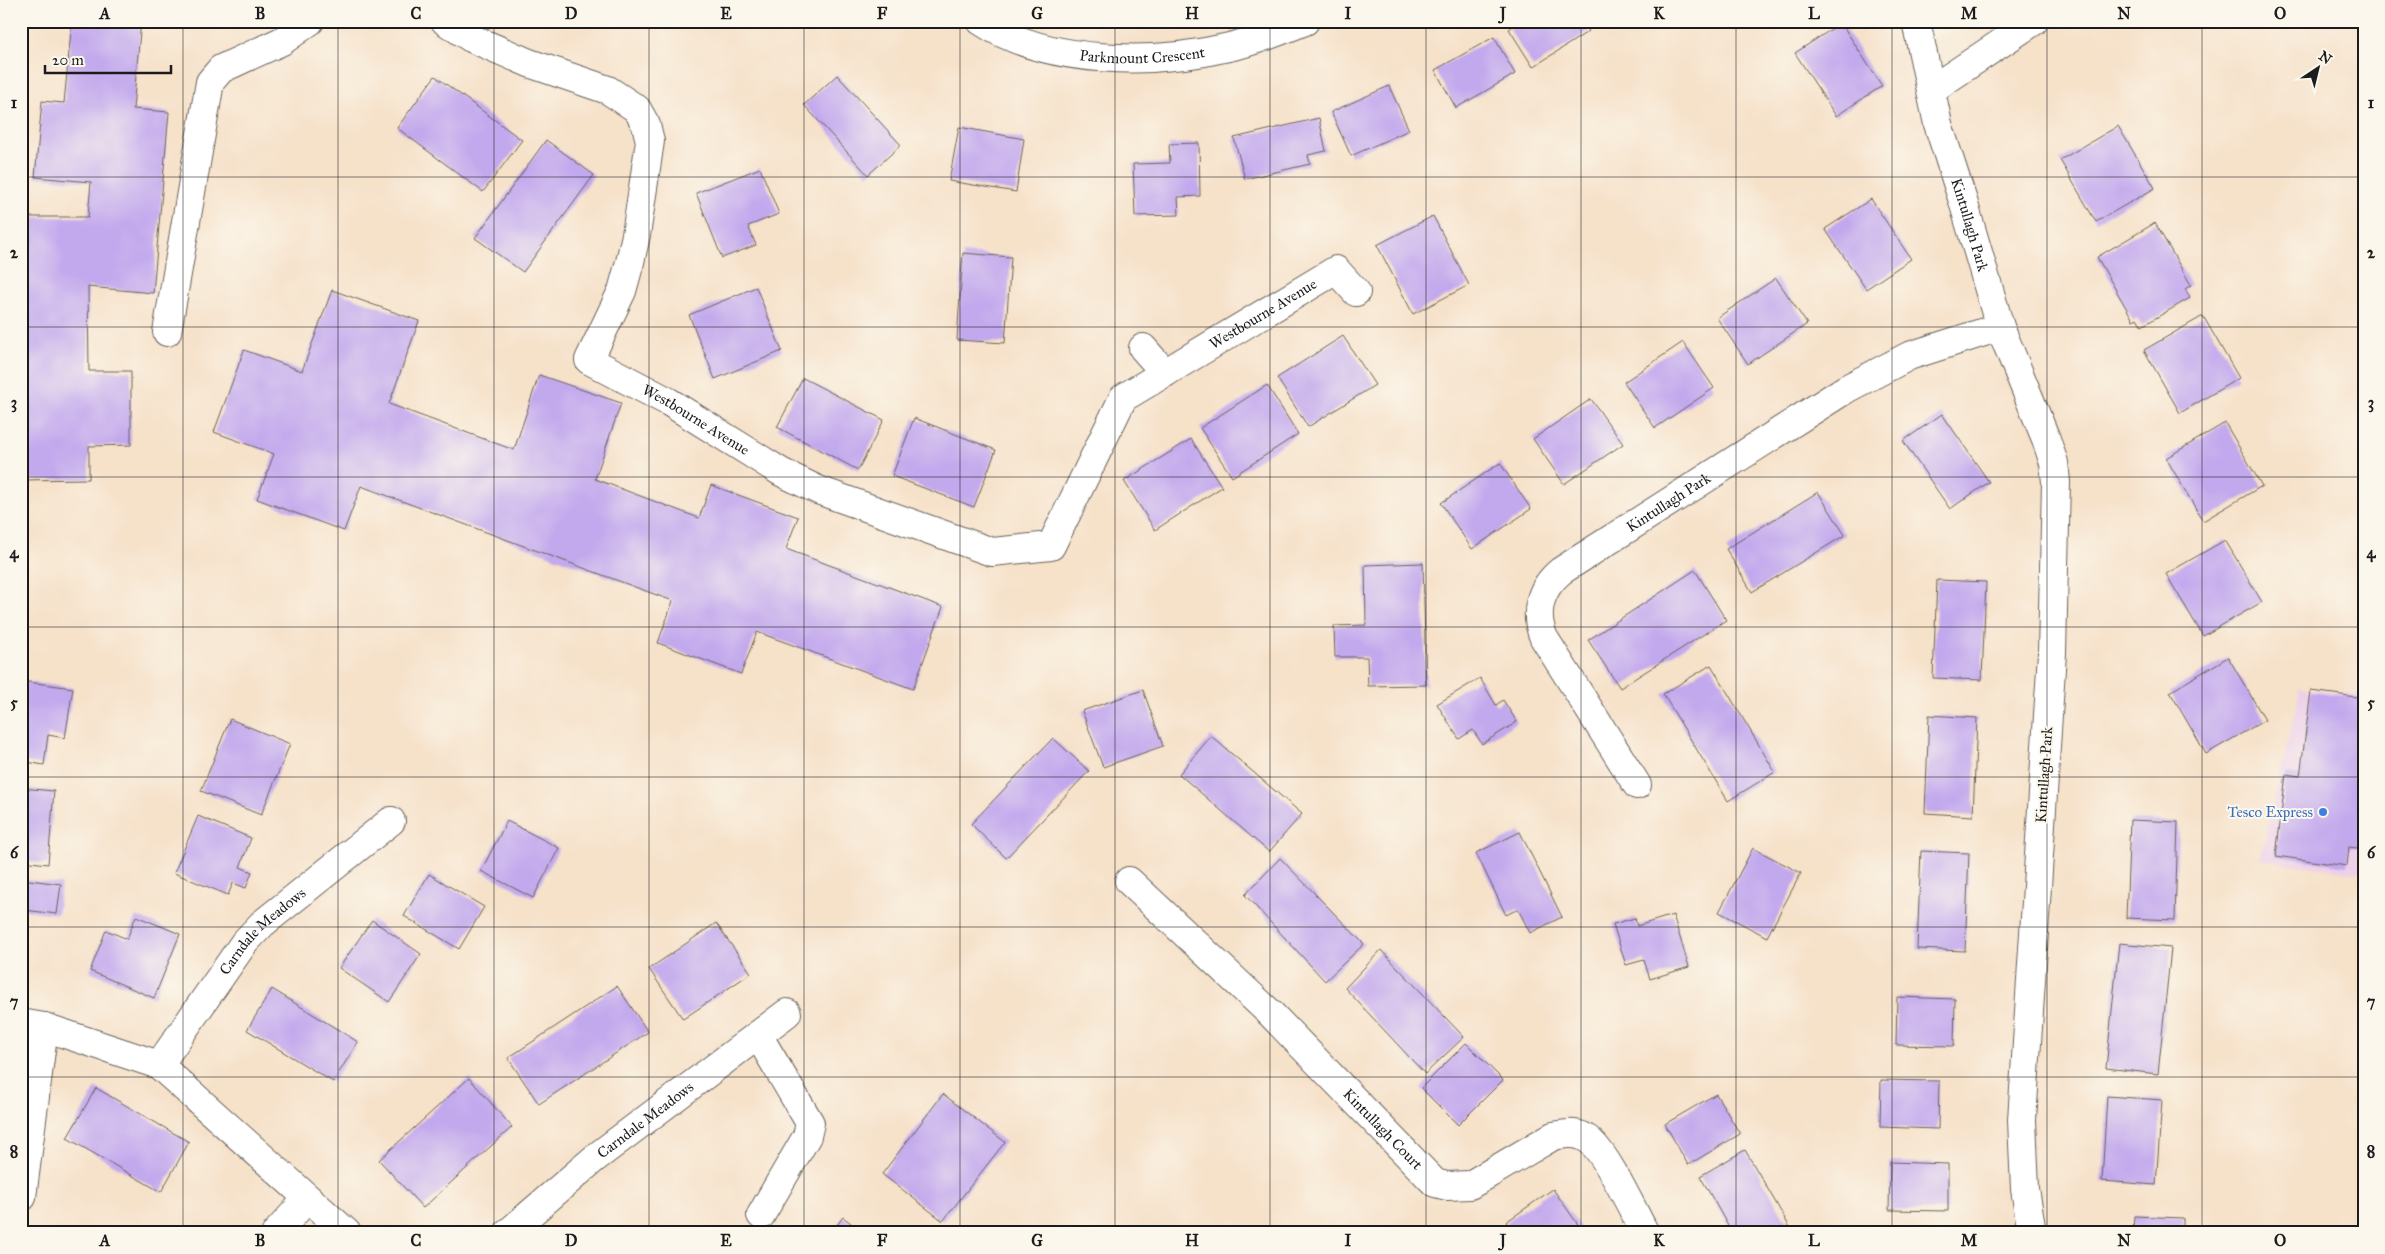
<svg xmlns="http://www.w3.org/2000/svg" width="2385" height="1254" font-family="'IM FELL Great Primer',serif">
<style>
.built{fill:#edd1e9}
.building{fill:#c2a8ed}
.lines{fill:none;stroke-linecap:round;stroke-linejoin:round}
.minor-casing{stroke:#686159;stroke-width:30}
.minor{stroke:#fff;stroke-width:28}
.grid{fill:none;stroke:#1c1c1c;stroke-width:1;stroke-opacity:0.55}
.shop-dot{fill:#3f7fe0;stroke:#fbf7ec;stroke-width:2}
.labels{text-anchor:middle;stroke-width:4;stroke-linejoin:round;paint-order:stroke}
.street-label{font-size:15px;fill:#1c1c1c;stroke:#fbf7ec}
.shop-label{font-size:15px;fill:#366cbe;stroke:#fbf7ec;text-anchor:end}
.neatline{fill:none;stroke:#1c1c1c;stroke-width:2}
.grid-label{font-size:16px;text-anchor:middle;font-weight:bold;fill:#1c1c1c}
</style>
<rect width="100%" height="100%" fill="#fbf7ec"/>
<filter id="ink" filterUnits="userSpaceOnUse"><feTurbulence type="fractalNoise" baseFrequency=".02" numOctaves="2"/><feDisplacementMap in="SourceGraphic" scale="10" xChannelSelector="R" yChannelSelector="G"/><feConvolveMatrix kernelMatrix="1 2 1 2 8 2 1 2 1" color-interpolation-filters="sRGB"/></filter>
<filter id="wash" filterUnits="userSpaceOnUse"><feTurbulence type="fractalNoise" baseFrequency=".0096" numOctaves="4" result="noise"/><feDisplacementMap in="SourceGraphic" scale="20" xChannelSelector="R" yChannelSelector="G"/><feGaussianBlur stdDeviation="1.12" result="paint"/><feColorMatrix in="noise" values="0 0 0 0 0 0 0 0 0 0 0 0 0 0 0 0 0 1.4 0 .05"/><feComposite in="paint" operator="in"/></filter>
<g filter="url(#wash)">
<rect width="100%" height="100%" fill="#f6e1c9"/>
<path class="built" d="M2299 688 2364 695V874L2260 860 2299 696Z"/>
<g id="blocks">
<path class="building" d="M72 21H141L133 109 169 112 153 293 88 287 89 371H131V445L89 446V479L21 480V217H88L91 182 35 177 42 101 64 103Z
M1521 21H1583L1589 31 1533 67 1509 29Z
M1841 23 1882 86 1836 116 1795 53Z
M1494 37 1515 74 1456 108 1435 70Z
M837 75 901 145 868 175 804 105Z
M435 76 522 140 483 192 397 128Z
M1389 86 1409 130 1351 156 1331 112Z
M1319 118 1326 151 1308 155 1310 164 1245 179 1234 138Z
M2118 126 2155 188 2096 222 2060 160Z
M959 127 1024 139 1016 192 949 181Z
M546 140 594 175 523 272 475 238Z
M1199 143 1200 196 1178 197 1179 215 1135 216 1133 164 1170 163 1169 144Z
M760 168 779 214 748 226 756 245 722 258 696 193Z
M1871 199 1911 259 1866 289 1825 229Z
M1433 216 1469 285 1413 314 1377 245Z
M2155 223 2191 285 2185 289 2190 298 2142 326 2137 318 2133 320 2097 257Z
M963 253 1011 257 1005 343 957 340Z
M1776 278 1807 324 1748 364 1717 318Z
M756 287 782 351 715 379 689 315Z
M332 290 419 321 389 404 514 450 539 375 621 403 595 479 699 518 711 485 798 517 786 549 943 607 913 689 757 632 741 674 658 643 673 601 361 486 344 531 257 499 274 454 214 432 244 350 302 371Z
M2203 316 2239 378 2180 413 2144 350Z
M1343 336 1375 385 1308 427 1277 378Z
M1683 342 1714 388 1655 428 1624 382Z
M803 378 884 420 858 470 777 427Z
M1267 385 1298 434 1232 477 1200 428Z
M1591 399 1623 444 1564 484 1533 439Z
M1942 414 1989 482 1950 509 1903 441Z
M914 418 996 450 974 507 892 476Z
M2225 423 2262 486 2203 521 2166 458Z
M1191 439 1222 487 1155 530 1124 481Z
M1500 463 1531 509 1472 549 1441 503Z
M1818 492 1845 535 1752 592 1726 549Z
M2225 540 2262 602 2203 636 2166 574Z
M1423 563 1426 685 1368 686 1367 657H1335L1334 626 1366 625 1365 565Z
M1695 570 1726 620 1620 688 1588 640Z
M1937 580 1986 582 1982 680 1933 678Z
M2228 657 2265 720 2206 754 2170 692Z
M1711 665 1775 772 1728 801 1663 694Z
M1480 678 1496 705 1503 700 1517 722 1482 744 1473 730 1459 739 1437 704Z
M21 681 73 688 65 738 48 735 44 765 21 761Z
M1143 690 1163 746 1103 767 1082 711Z
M2311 691 2364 698V849L2349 847 2347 866 2276 856 2286 774 2300 776Z
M1929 715 1977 718 1973 816 1925 813Z
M230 719 290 744 261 815 201 791Z
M1211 736 1302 814 1269 852 1179 774Z
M1053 738 1089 771 1006 858 971 824Z
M21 788 54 791 48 864 21 861Z
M198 816 251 838 240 867 252 872 246 888 233 883 228 895 174 873Z
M2130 820 2178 822 2175 920 2126 918Z
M507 821 559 848 533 898 481 871Z
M1520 832 1562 917 1530 933 1518 909 1506 915 1476 853Z
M1753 848 1801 873 1767 937 1719 912Z
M1921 851 1969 853 1965 951 1917 949Z
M1280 858 1364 944 1325 981 1245 895Z
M429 874 484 907 459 949 404 916Z
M21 879 61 884 57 914 24 910 21 922Z
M1673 915 1689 967 1650 979 1644 960 1626 965 1613 924 1635 918 1637 926Z
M136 916 180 934 154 998 90 971 106 930 127 939Z
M372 920 421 954 389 1002 339 968Z
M716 923 751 973 683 1019 649 969Z
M2119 943 2171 948 2158 1074 2106 1068Z
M1381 950 1464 1037 1425 1074 1345 988Z
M617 986 648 1032 539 1104 508 1058Z
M272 989 358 1042 333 1082 247 1030Z
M1897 997 1955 999 1954 1046 1896 1045Z
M1466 1043 1503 1080 1458 1125 1421 1088Z
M469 1078 512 1127 423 1208 379 1160Z
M1881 1080 1939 1081 1938 1129 1880 1127Z
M96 1088 189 1142 161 1192 67 1138Z
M943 1094 1005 1142 943 1221 882 1174Z
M1716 1094 1740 1134 1688 1165 1665 1124Z
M2107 1096 2162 1100 2156 1185 2102 1181Z
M1745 1150 1776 1203 1793 1233H1732L1700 1176Z
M1890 1162 1948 1164V1211L1889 1210Z
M1553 1189 1584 1233H1513L1506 1222Z
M2134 1216 2183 1218V1233H2133Z
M843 1217 864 1233H831Z"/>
</g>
</g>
<g filter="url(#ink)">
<use href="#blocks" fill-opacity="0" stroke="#686159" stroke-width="1"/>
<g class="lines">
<defs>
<g id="minor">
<path id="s1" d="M445 21 471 38 529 63 608 90 637 109 646 125 650 141 636 235 630 262 622 291 589 360 669 402 781 472 818 490 992 552 1051 546 1123 398 1336 270 1356 292"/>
<path id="s2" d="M981 21C1047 65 1154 65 1229 47 1255 41 1280 31 1305 21"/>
<path id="s3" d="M1916 21 1938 124 1963 201 2000 327 2046 439 2054 463 2056 482 2052 653 2022 1120 2025 1189 2032 1233"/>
<path d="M1931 90 2034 21"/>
<path d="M167 332 210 82 221 69 282 41 310 21"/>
<path d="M1143 348 1165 373"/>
<path id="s4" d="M1637 785 1544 638C1533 613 1540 588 1561 571L1846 389 1909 356 2000 327"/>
<path id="s5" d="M1129 881 1270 1013 1435 1183 1447 1186 1470 1185 1553 1136C1563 1134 1574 1132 1584 1137 1603 1145 1633 1211 1645 1233"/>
<path d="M21 1023 44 1027 159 1065 347 1233"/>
<path d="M758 1035 810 1123 807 1136 761 1215"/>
<path id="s6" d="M159 1065 244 943 262 924 391 821"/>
<path d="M22 1197 44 1027"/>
<path d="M276 1233 307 1199"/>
<path id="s7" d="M508 1233 595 1158 787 1013"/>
</g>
</defs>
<use href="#minor" class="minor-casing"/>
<use href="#minor" class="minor"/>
</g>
</g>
<path class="grid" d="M183 21V1233M338 21V1233M494 21V1233M649 21V1233M804 21V1233M960 21V1233M1115 21V1233M1270 21V1233M1426 21V1233M1581 21V1233M1736 21V1233M1892 21V1233M2047 21V1233M2202 21V1233M21 177H2364M21 327H2364M21 477H2364M21 627H2364M21 777H2364M21 927H2364M21 1077H2364"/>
<circle class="shop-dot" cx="2323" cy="812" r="5"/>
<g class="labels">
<g class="street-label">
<text dy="5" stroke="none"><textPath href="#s2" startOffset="168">Parkmount Crescent</textPath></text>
<text dy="5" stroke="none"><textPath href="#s3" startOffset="211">Kintullagh Park</textPath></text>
<text dy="5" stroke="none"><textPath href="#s1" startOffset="1312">Westbourne Avenue</textPath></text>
<text dy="5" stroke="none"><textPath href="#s1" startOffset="599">Westbourne Avenue</textPath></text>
<text dy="5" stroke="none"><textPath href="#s4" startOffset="376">Kintullagh Park</textPath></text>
<text transform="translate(2044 775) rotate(-86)" y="5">Kintullagh Park</text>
<text dy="5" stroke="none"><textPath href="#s6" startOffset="170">Carndale Meadows</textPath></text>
<text dy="5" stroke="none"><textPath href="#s7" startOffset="178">Carndale Meadows</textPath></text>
<text dy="5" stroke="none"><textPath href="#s5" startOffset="355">Kintullagh Court</textPath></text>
</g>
<g class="shop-label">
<text x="2313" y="817">Tesco Express</text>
</g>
</g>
<rect width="2385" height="1254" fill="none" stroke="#fbf7ec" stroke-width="55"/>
<g transform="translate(2318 68) rotate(35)" stroke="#fbf7ec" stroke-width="4" paint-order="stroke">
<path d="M0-4L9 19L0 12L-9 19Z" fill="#1c1c1c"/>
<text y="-8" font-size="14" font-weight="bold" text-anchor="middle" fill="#1c1c1c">N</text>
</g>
<path d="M45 65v8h126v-8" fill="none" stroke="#1c1c1c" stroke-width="2.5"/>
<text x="52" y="65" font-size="15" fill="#1c1c1c" stroke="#fbf7ec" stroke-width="4" paint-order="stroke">20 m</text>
<rect x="28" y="28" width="2330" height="1198" class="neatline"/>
<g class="grid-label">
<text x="105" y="19">A</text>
<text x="260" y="19">B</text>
<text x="416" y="19">C</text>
<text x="571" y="19">D</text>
<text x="726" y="19">E</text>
<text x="882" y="19">F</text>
<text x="1037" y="19">G</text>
<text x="1192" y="19">H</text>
<text x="1348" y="19">I</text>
<text x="1503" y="19">J</text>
<text x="1659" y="19">K</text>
<text x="1814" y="19">L</text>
<text x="1969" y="19">M</text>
<text x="2124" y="19">N</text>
<text x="2280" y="19">O</text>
<text x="14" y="108">1</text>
<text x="2371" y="108">1</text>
<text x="14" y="258">2</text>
<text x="2371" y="258">2</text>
<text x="14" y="408">3</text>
<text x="2371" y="408">3</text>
<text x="14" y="558">4</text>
<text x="2371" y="558">4</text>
<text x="14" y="708">5</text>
<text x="2371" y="708">5</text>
<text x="14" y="858">6</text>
<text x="2371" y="858">6</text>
<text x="14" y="1007">7</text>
<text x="2371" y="1007">7</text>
<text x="14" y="1157">8</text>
<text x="2371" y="1157">8</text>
<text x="105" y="1246">A</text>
<text x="260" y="1246">B</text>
<text x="416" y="1246">C</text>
<text x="571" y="1246">D</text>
<text x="726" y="1246">E</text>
<text x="882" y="1246">F</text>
<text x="1037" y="1246">G</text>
<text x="1192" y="1246">H</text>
<text x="1348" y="1246">I</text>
<text x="1503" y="1246">J</text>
<text x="1659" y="1246">K</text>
<text x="1814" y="1246">L</text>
<text x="1969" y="1246">M</text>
<text x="2124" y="1246">N</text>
<text x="2280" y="1246">O</text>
</g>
</svg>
